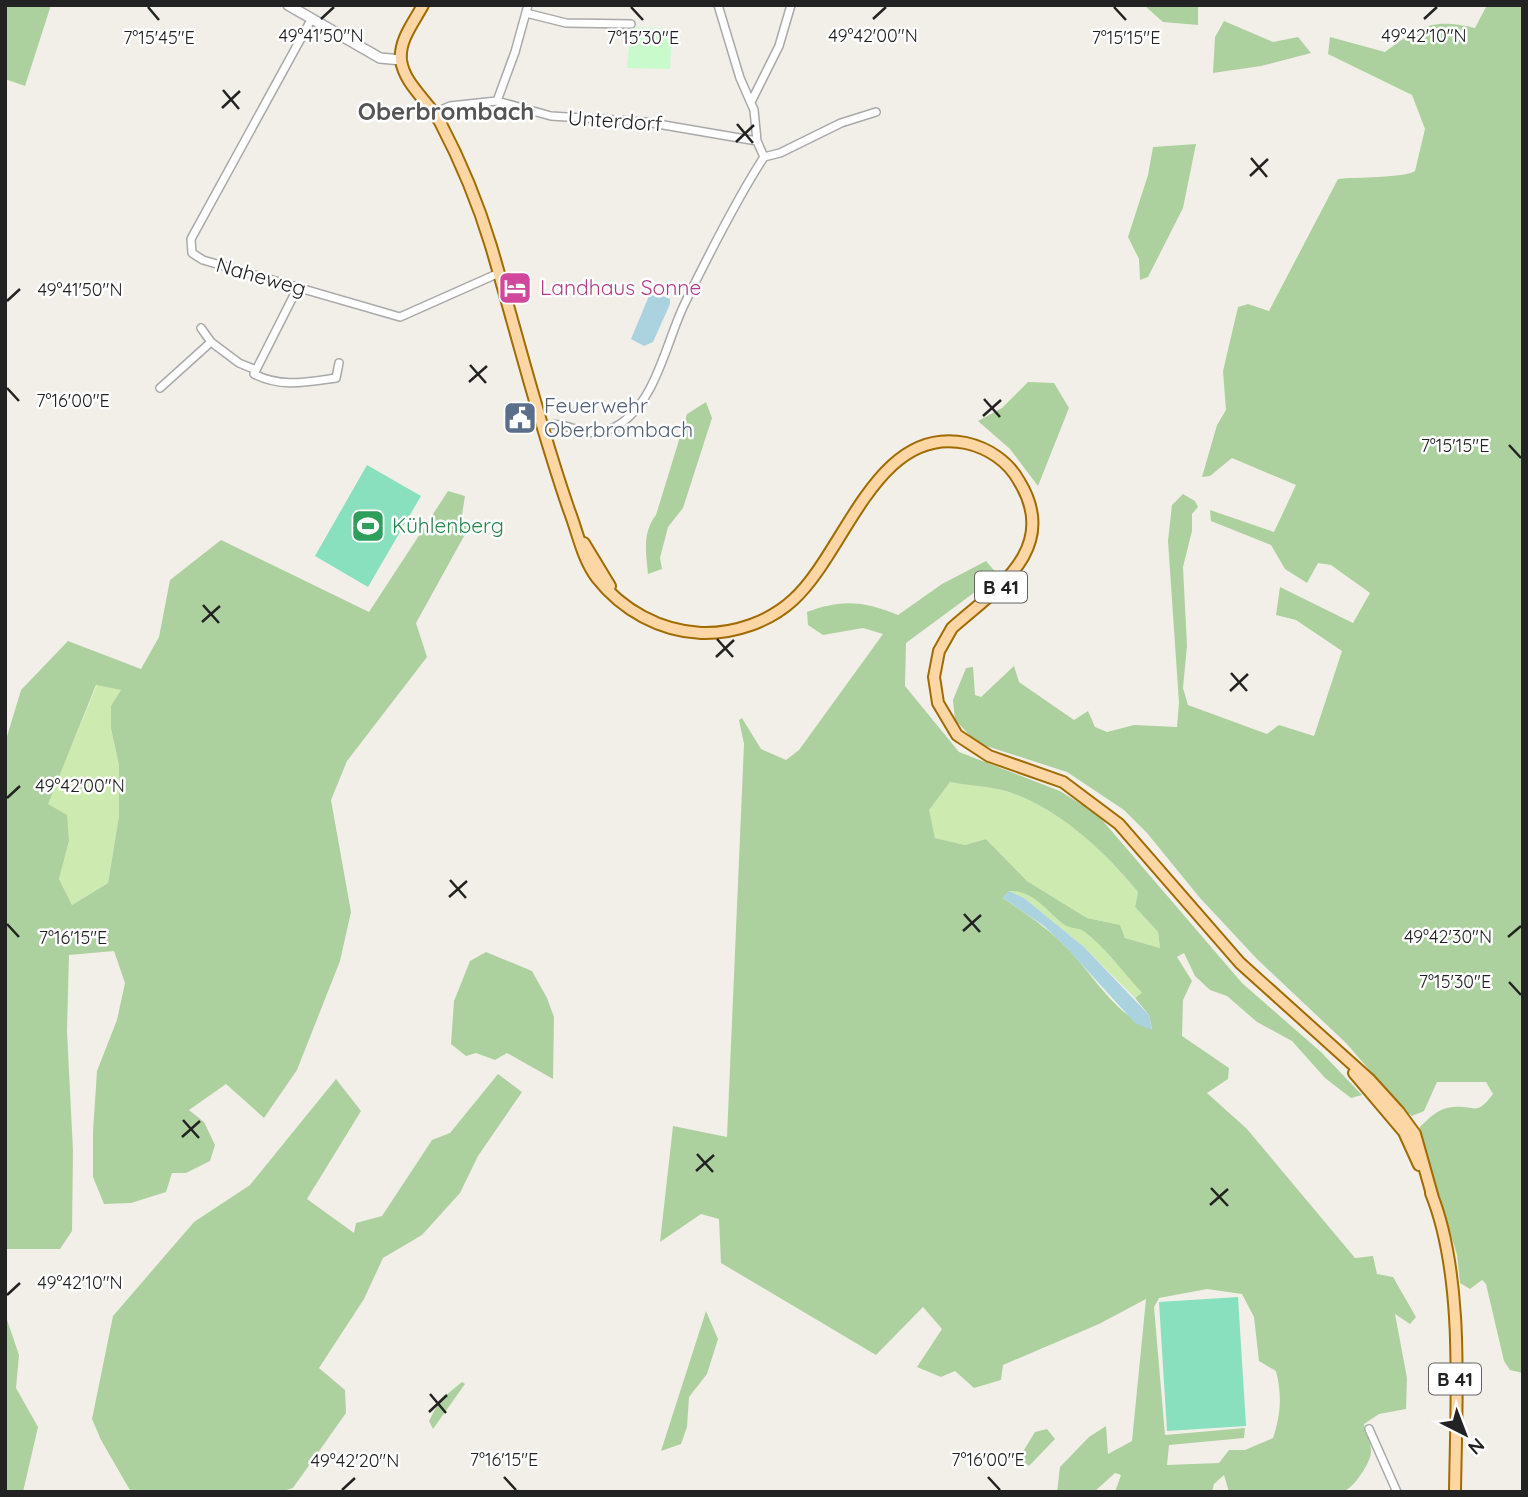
<svg xmlns="http://www.w3.org/2000/svg" width="1528" height="1497" font-family="Quicksand,sans-serif">
<style>
.grass{fill:#cdebb0}
.forest{fill:#add19e;fill-rule:evenodd}
.park{fill:#c8facc}
.pitch{fill:#88e0be}
.water{fill:#aad3df}
.lines{fill:none;stroke-linecap:round;stroke-linejoin:round}
.minor-casing{stroke:#a9a9a9;stroke-width:10}
.tertiary-casing{stroke:#a9a9a9;stroke-width:12}
.primary-casing{stroke:#a06b00;stroke-width:14}
.minor{stroke:#fff;stroke-width:7}
.tertiary{stroke:#fff;stroke-width:9}
.primary{stroke:#fcd6a4;stroke-width:10}
.ticks{fill:none;stroke:#222;stroke-width:2.5}
.labels{text-anchor:middle;stroke-width:5;stroke-linejoin:round;paint-order:stroke}
.shield{fill:#fff;stroke:#646464;stroke-width:2}
.shield-label{font-size:19px;font-weight:bold;fill:#222}
.street-label{font-size:21px;fill:#222;stroke:#fff}
.hotel-label{font-size:21px;fill:#b23c85;stroke:#fff;text-anchor:start}
.service-label{font-size:21px;fill:#4e5e75;stroke:#fff;text-anchor:start}
.leisure-label{font-size:21px;fill:#27864d;stroke:#fff;text-anchor:start}
.quarter-label{font-size:24px;font-weight:bold;fill:#555;stroke:#fff}
.ticks-label{font-size:18px;text-anchor:middle;fill:#222;stroke:#fff;stroke-width:5;stroke-linejoin:round;paint-order:stroke}
</style>
<rect width="100%" height="100%" fill="#f2efe9"/>
<path class="grass" d="M97 685 122 690 111 729 119 765V816L108 883 72 905 59 879 69 841 47 804Z
M950 782C969 785 991 786 1009 792 1061 810 1104 851 1138 892L1135 907 1158 932 1160 948 1125 938 1119 925 1087 918 1027 881 986 839 965 845 935 838 928 810Z
M1009 891C1031 889 1048 910 1064 923 1070 929 1077 926 1083 930 1107 945 1124 973 1143 994L1135 998 1084 947 1024 898Z"/>
<path class="forest" d="M5 5H51L25 86 5 79Z
M1144 5H1198V25L1163 22Z
M1487 5H1523V1373L1510 1370 1504 1361 1486 1284 1482 1280 1470 1289 1460 1283 1457 1255 1419 1128C1429 1118 1438 1108 1453 1107 1475 1105 1476 1117 1493 1094L1486 1082H1437L1424 1111 1412 1116 1404 1110 1346 1043 1257 959 1200 898 1147 833 1124 810 1067 772 977 743 955 720 953 700 966 668 973 667 975 695 981 697 1014 666 1019 682 1074 720 1088 711 1095 727 1107 732 1134 725 1177 727 1179 703 1168 541 1172 505 1183 494 1195 501 1198 507 1192 514V531L1183 567 1187 646 1183 688 1188 705 1267 734 1279 725 1314 736 1342 651 1296 620 1276 615 1280 587 1353 623 1370 593 1331 565 1318 563 1307 583 1285 569 1271 545 1211 521 1210 510 1274 532 1296 485 1232 458 1210 476 1202 477 1217 425 1226 410 1223 371 1238 307 1248 304 1269 311 1338 179C1354 177 1405 178 1415 171L1425 129 1412 95 1328 54 1330 37 1385 52C1421 26 1431 18 1475 28Z
M1224 21 1273 42 1298 37 1311 53 1261 66 1213 73 1215 37Z
M1196 144 1183 208 1148 277 1140 280 1139 259 1128 237 1148 175 1153 147Z
M1028 382 1054 383 1069 408 1038 486 1010 449 978 421 1002 408Z
M706 402 712 418 683 508 668 527 660 558 662 569 648 574C646 552 642 533 656 515L687 414Z
M448 491 465 496 462 515 468 529 416 623 427 657 347 761 331 800 351 912 340 961 297 1070 264 1118 226 1084 189 1110 204 1122 215 1145 210 1161 186 1173H172L166 1192 131 1203 104 1204 93 1177V1131L97 1071 117 1020 125 983 114 951 69 955 67 1031 73 1151 72 1231 60 1249H5V743L21 690 68 641 141 669 159 637 170 580 221 540 369 612ZM96 685 121 690 111 706V729L119 765V816L108 883 72 905 59 879 69 841 67 815 48 804Z
M986 561 998 575 906 643 905 686 959 752 1060 791 1097 814 1242 983 1321 1052 1362 1095 1351 1098 1325 1078 1292 1041 1257 1022 1227 996 1210 990 1195 976 1184 953 1177 957 1192 981 1183 1000 1182 1036 1229 1068 1228 1079 1207 1093 1247 1129 1355 1258 1373 1256 1377 1274 1393 1277 1416 1317 1410 1324 1395 1314 1407 1378 1406 1409 1379 1414 1364 1424C1365 1434 1372 1443 1371 1452 1371 1462 1355 1486 1346 1490L1229 1492 1224 1475 1214 1484 1212 1492H1115L1121 1475 1115 1473 1094 1492H1057L1060 1467 1089 1437 1106 1426 1108 1454 1132 1441 1146 1299 1099 1324 1003 1365 1001 1380 974 1388 955 1371 941 1377 917 1367 942 1329 923 1307 876 1355 721 1263 719 1219 701 1214 660 1242 673 1126 727 1137 744 744 739 720 742 718 761 749 786 760 799 750 883 634 863 628 823 635 808 625 807 612C842 599 864 601 898 615L942 584ZM950 782C969 786 991 786 1009 792 1061 810 1104 851 1138 892L1135 907 1158 932 1160 948 1125 938 1120 925 1087 918 1027 881 986 839 965 845 935 838 929 810ZM1009 891C1033 889 1047 912 1065 925 1071 929 1079 927 1085 932 1107 949 1123 972 1142 993L1135 998 1149 1015 1152 1029C1115 1015 1094 976 1067 948 1048 928 1026 914 1003 898ZM1207 1289 1242 1294 1254 1317 1259 1361 1276 1371C1282 1395 1281 1414 1273 1438L1245 1450H1229L1219 1463 1167 1465 1169 1445 1244 1438 1245 1428 1165 1435 1154 1307 1159 1298Z
M486 952 532 971 547 998 554 1017 553 1079 507 1053 495 1060 476 1053 466 1056 451 1044 454 1001 470 961Z
M498 1074 522 1092 478 1156 460 1193 422 1235 383 1258 364 1299 319 1368 345 1390 346 1413 293 1488 280 1492H131L101 1440 92 1419 113 1316 194 1222 250 1185 336 1079 361 1111 307 1199 354 1233 356 1223 382 1216 432 1140 450 1133Z
M706 1311 718 1339 707 1374 689 1397 687 1427 681 1444 661 1451Z
M5 1314 19 1355 16 1388 38 1427 23 1492H5Z
M462 1382 465 1384 433 1429 429 1421 440 1400Z
M1047 1429 1055 1439 1029 1466 1019 1458 1035 1432Z"/>
<path class="park" d="M631 27 672 29 670 69 627 68Z"/>
<path class="pitch" d="M367 465 421 496 368 587 315 556Z
M1238 1297 1246 1426 1167 1431 1159 1302Z"/>
<path class="water" d="M651 291 670 299V304L653 342 644 346 631 339Z
M1009 891 1024 898 1084 947 1149 1015 1152 1030 1135 1023 1066 947 1044 926 1003 898Z"/>
<g class="lines">
<defs>
<path id="minor" d="M718 5 740 78 754 110 757 141 764 157
M526 13 566 23 631 24
M311 20 191 239 192 253 203 260 400 317 499 273
M497 101 515 52 528 5
M751 102 779 46 791 5
M434 113 450 106 497 101 551 116 646 122 757 141
M764 157 780 153 841 123 876 112
M201 328 211 342
M256 370 254 374C281 388 307 382 336 378L339 363
M160 388 211 342 239 363 256 370 298 287
M543 426C568 418 584 443 615 427 656 405 666 341 685 303 709 254 735 202 764 157
M1369 1429 1397 1492"/>
<path id="tertiary" d="M288 5 380 58 401 60"/>
<path id="primary" d="M423 5C414 22 399 40 401 60 404 84 429 102 440 122 461 162 478 203 491 246 517 334 539 424 569 510 578 533 582 558 597 578 622 610 660 631 701 633 734 634 769 622 793 600 846 552 876 424 966 443 988 448 1008 461 1019 481 1061 549 996 589 952 628L939 651 934 677 938 703 957 735 989 756 1063 782 1119 824 1240 963 1370 1080 1399 1112 1415 1134 1433 1198
M584 543 610 586
M1354 1073 1404 1132 1419 1165
M1431 1193C1465 1277 1456 1401 1455 1492"/>
</defs>
<use href="#minor" class="minor-casing"/>
<use href="#tertiary" class="tertiary-casing"/>
<use href="#primary" class="primary-casing"/>
<use href="#minor" class="minor"/>
<use href="#tertiary" class="tertiary"/>
<use href="#primary" class="primary"/>
</g>
<path class="ticks" d="M148 7 159 20M631 7 643 20M1114 7 1126 20M321 19 334 7M873 19 886 7M1424 19 1437 7M223 90 239 109M222 108 240 91M737 124 753 143M736 142 754 125M1251 158 1267 177M1250 176 1268 159M7 301 20 289M470 365 486 383M469 382 487 366M7 388 19 401M984 399 1000 417M983 416 1001 400M1509 445 1521 458M203 605 219 623M202 622 220 606M717 639 733 657M716 657 734 640M1231 673 1247 691M1230 691 1248 674M7 798 20 786M450 880 466 898M449 897 467 881M964 914 980 932M7 924 19 937M963 931 981 915M1508 937 1521 926M1509 982 1521 995M183 1120 199 1138M182 1137 200 1121M697 1154 713 1172M696 1171 714 1155M1211 1188 1228 1206M1210 1205 1228 1189M7 1295 20 1283M430 1394 446 1413M429 1412 447 1395M504 1477 516 1490M988 1477 1000 1490M342 1490 355 1478"/>
<defs>
<symbol id="hotel-square" viewBox="-11 -11 22 22"><rect x="-9" y="-9" width="18" height="18" rx="4" fill="#d1479c" stroke="#fff"/><path d="M-6-4.5h1.5V1H6V5H4.5V3h-9V5H-6ZM-4 0a1.8 1.8 0 1 1 3.6 0ZM.5 0V-2.5h3Q6-2.5 6 0Z" fill="#fff"/></symbol>
<symbol id="civic-square" viewBox="-11 -11 22 22"><rect x="-9" y="-9" width="18" height="18" rx="4" fill="#5c6f8a" stroke="#fff"/><path d="M-.6-6.5H3V-4.5H.6V-3L4-1V1h2V6H-6V1h2V-1L-.6-3ZM-1.2 2.5V6h2.4V2.5Z" fill="#fff"/></symbol>
<symbol id="stadium-square" viewBox="-11 -11 22 22"><rect x="-9" y="-9" width="18" height="18" rx="4" fill="#2e9e5b" stroke="#fff"/><path d="M0-5a6.5 5 0 1 0 0 10a6.5 5 0 1 0 0-10ZM-3.5-1.8h7v3.6h-7Z" fill="#fff"/></symbol>
</defs>
<g fill-rule="evenodd">
<use href="#hotel-square" x="496" y="269" width="38" height="38"/>
<use href="#civic-square" x="501" y="399" width="38" height="38"/>
<use href="#stadium-square" x="349" y="507" width="38" height="38"/>
</g>
<g class="labels">
<g class="shield">
<rect x="975" y="571.5" width="52" height="31" rx="5"/>
<rect x="1429" y="1363.5" width="52" height="31" rx="5"/>
</g>
<g class="shield-label">
<text x="1001" y="594">B 41</text>
<text x="1455" y="1386">B 41</text>
</g>
<g class="street-label">
<text transform="translate(615 121) rotate(4)" y="7">Unterdorf</text>
<text transform="translate(261 277) rotate(16)" y="7">Naheweg</text>
</g>
<g class="hotel-label">
<text x="540" y="295">Landhaus Sonne</text>
</g>
<g class="service-label">
<text x="544" y="413">Feuerwehr<tspan x="544" dy="24">Oberbrombach</tspan></text>
</g>
<g class="leisure-label">
<text x="392" y="533">Kühlenberg</text>
</g>
<g class="quarter-label">
<text x="446" y="120">Oberbrombach</text>
</g>
</g>
<g class="ticks-label">
<text x="321" y="42">49°41'50"N</text>
<text x="873" y="42">49°42'00"N</text>
<text x="1424" y="42">49°42'10"N</text>
<text x="159" y="44">7°15'45"E</text>
<text x="643" y="44">7°15'30"E</text>
<text x="1126" y="44">7°15'15"E</text>
<text x="80" y="296">49°41'50"N</text>
<text x="73" y="407">7°16'00"E</text>
<text x="1455" y="452">7°15'15"E</text>
<text x="80" y="792">49°42'00"N</text>
<text x="1448" y="943">49°42'30"N</text>
<text x="73" y="944">7°16'15"E</text>
<text x="1455" y="988">7°15'30"E</text>
<text x="80" y="1289">49°42'10"N</text>
<text x="504" y="1466">7°16'15"E</text>
<text x="988" y="1466">7°16'00"E</text>
<text x="355" y="1467">49°42'20"N</text>
</g>
<rect width="1528" height="1497" fill="none" stroke="#222222" stroke-width="14"/>
<g transform="translate(1465 1434) rotate(138)" stroke="#ffffff" stroke-width="5" paint-order="stroke">
<path d="M0-5L12 26L0 18L-12 26Z" fill="#222222"/>
<text y="-10" font-size="19" font-weight="bold" text-anchor="middle" fill="#222222">N</text>
</g>
</svg>
